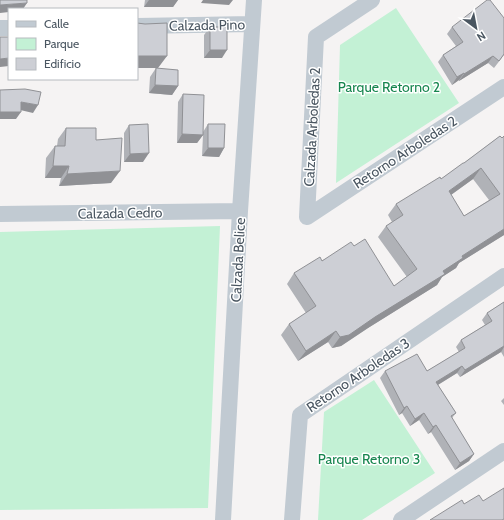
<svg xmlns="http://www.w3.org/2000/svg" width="504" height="520" font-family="Cabin,sans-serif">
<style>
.green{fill:#c3f1d5}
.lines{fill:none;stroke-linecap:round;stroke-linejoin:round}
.minor{stroke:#c1cad2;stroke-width:16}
.wall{fill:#b0b2b7;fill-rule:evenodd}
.shaded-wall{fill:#909195}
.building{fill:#cdcfd5;stroke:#909195;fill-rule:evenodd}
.labels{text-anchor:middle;stroke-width:3;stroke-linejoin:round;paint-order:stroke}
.street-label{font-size:14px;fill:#4a5661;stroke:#fff}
.park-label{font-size:14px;fill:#17864f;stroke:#fff}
</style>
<rect width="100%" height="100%" fill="#f5f3f3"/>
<path class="green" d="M396 8 459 103 336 183 340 45Z
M220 226 208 508 0 510V232Z
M374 380 435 473 362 520H318L324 412Z"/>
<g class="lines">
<path class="minor" d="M137 26 252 24
M0 28H9
M0 214 240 211
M307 217 316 37 372 0
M307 217 504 87
M223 520 240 211 254 0
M292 520 300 415 504 276
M401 520 504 451"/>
</g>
<path class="wall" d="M145 0H178L173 7H144Z
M210 27 222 58H204V35Z
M452 27 504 55 494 68 488 63 459 81V80L452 85 438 62 443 55 456 46 447 34Z
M156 68 178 86 172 95 149 93 150 77Z
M183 94 203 132 208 124 224 148 219 157 202 156 203 135 197 143H177L178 102Z
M129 125 143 162H124V133Z
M66 128 96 140 111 183 59 186 61 178H45L46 158 55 146H57L58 139Z
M500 136 504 235 459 263 456 268 442 277 437 285 368 328 341 346 332 348 328 342 298 361 281 335 289 324 306 313 287 284 294 273 354 246 394 286 407 277 378 237 386 226 392 222 388 215 396 204 441 179 464 163ZM473 179 489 200 464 216 451 195Z
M504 302V357L501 352 460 377 457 373 438 385 456 413 452 418 474 454 469 461 455 470 431 432 428 434 419 420 410 426 402 413 399 415 380 378 385 371H427L459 352 456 347 461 340 485 325 482 320 487 313Z
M504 398V405L501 401Z"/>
<path class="shaded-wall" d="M149 0H178L173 7H144Z
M203 0H233L229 5 201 3Z
M27 3 23 9H9V12L0 13V5Z
M210 50H227L222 58H204Z
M137 56H167L158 68H137Z
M493 56 488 63 459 81 464 74Z
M9 58V66L0 67V59Z
M464 73 459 80 452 85 457 77Z
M155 85 178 86 172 95 149 93Z
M21 102 38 105 33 113 16 109Z
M0 112H21L16 119H0Z
M182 134 203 135 197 143H177Z
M208 148H224L219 157 202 156Z
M149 153 143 162H124L130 154Z
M53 166H69L61 178H45Z
M481 168 473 179 441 202 449 191Z
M120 171 111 183 59 186 67 174Z
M504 229V235L459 263 456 268 442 277 437 285 368 328 341 346 332 348 340 337 443 271 462 256Z
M336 331 328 342 298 361 306 351Z
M504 346V347L501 352 460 377 465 370Z
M462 366 457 373 431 389 436 382Z
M407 406 402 413 399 415 404 408Z
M424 413 419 420 410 426 415 419Z
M436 425 431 432 428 434 433 427Z
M474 454 469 461 455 470 460 463Z"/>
<path class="building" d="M0 0H27V3L0 5Z
M487 0H490L504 18V54L499 61 493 56 464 74V73L457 77 443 55 463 42 452 27Z
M137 23 145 24 167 23V56H137Z
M210 27H227V50H210Z
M0 37H9V58L0 59Z
M156 68 178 70V86L155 85Z
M25 89 41 92 38 105 21 102V112H0V90Z
M183 94 204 95 203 135 182 134Z
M148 124 149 153 130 154 129 125Z
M208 124H225L224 148H208Z
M66 128H96V140L122 138 120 171 67 174 69 166H53L55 146H65Z
M500 136 502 138 504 136V229L462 256 463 258 443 271 445 274 375 317 349 335 340 337 336 331 306 351 289 324 316 306 294 273 320 257 322 261 351 242 354 246 365 239 394 286 417 269 386 226 403 215 396 204 440 177 441 179 463 163H464ZM481 168 500 194 464 216 449 191Z
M504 302V346L465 370 462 366 436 382 456 413 451 416 474 454 460 463 436 425 433 427 424 413 415 419 407 406 404 408 385 371 417 354 427 371 465 348 461 340 492 321 487 313Z
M504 488V519L502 520H430L462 500 464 504 479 495 483 501Z"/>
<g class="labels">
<g class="street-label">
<text transform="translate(207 25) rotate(-1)" y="5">Calzada Pino</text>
<text transform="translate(312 127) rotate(-87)" y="5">Calzada Arboledas 2</text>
<text transform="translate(405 152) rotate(-33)" y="5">Retorno Arboledas 2</text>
<text transform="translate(120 213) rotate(-1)" y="5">Calzada Cedro</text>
<text transform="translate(238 260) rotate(-87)" y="5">Calzada Belice</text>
<text transform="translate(358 375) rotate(-34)" y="5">Retorno Arboledas 3</text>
</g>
<g class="park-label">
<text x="389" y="92">Parque Retorno 2</text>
<text x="369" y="464">Parque Retorno 3</text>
</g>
</g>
<rect x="8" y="8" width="130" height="72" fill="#ffffff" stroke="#b7bbc0"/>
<rect x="16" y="21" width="20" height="6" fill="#c1cad2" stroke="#b7bbc0"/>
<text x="44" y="28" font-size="12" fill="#4a5661">Calle</text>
<rect x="16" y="38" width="20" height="12" fill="#c3f1d5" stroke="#b7bbc0"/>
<text x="44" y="48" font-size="12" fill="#4a5661">Parque</text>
<rect x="16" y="58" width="20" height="12" fill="#cdcfd5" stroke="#b7bbc0"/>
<text x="44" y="68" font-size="12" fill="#4a5661">Edificio</text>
<g transform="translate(476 28) rotate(148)" stroke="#ffffff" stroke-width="3" paint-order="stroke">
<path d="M0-3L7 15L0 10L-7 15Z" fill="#4a5661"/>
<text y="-6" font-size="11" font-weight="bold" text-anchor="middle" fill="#4a5661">N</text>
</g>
</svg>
